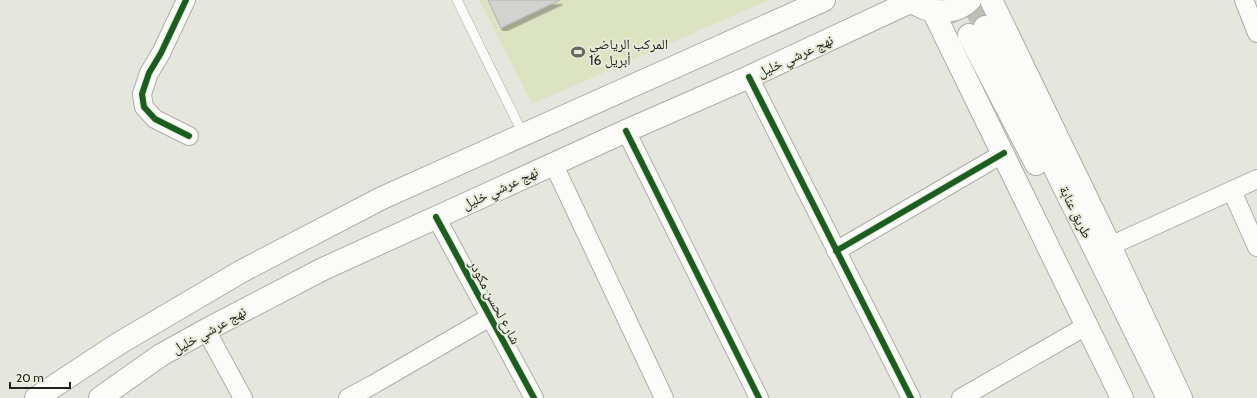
<svg xmlns="http://www.w3.org/2000/svg" width="1257" height="398" font-family="Cabin,'Noto Naskh Arabic',sans-serif">
<style>
.green{fill:#dce3c1}
.building{fill:#d2d2d1;stroke:#b2b3b1;filter:url(#shadow)}
.lines{fill:none;stroke-linecap:round;stroke-linejoin:round}
.highway-tunnel{stroke:#bec0b7;stroke-width:22;stroke-dasharray:22 11;stroke-linecap:butt}
.lane-casing{stroke:#adaea8;stroke-width:10}
.street-casing{stroke:#adaea8;stroke-width:20}
.primary-casing{stroke:#adaea8;stroke-width:24}
.highway-casing{stroke:#adaea8;stroke-width:24}
.lane{stroke:#fbfbfa;stroke-width:9}
.street{stroke:#fbfbfa;stroke-width:18}
.primary{stroke:#fbfbfa;stroke-width:22}
.highway{stroke:#fbfbfa;stroke-width:22}
.cycleway-casing{stroke:#e7ebda;stroke-width:8}
.cycleway{stroke:#1b5e20;stroke-width:6}
.labels{text-anchor:middle;stroke-width:4;stroke-linejoin:round;paint-order:stroke}
.poi-label{font-size:14px;fill:#22231d;stroke:#e7ebda;text-anchor:start}
.street-label{font-size:14px;fill:#22231d;stroke:#e7ebda}
</style>
<defs>
<filter id="shadow"><feDropShadow dx="2.5" dy="4.5" stdDeviation="0" flood-color="#0004"/></filter>
</defs>
<rect width="100%" height="100%" fill="#e5e7de"/>
<path class="green" d="M479 0H769L532 104Z"/>
<path class="building" d="M488 0H560L501 28Z"/>
<g class="lines">
<path class="highway-tunnel" d="M951 0 969 35
M970 0 985 27"/>
<defs>
<path id="lane" d="M457 0 523 134"/>
<path id="street" d="M186 0 161 53 149 73 142 94 144 107 155 119 189 136
M1244 0 1257 33
M749 77 911 398
M626 131 759 398
M553 163 664 398
M1232 191 1257 247
M436 217 534 398
M1110 246 1257 179
M836 251 1004 153
M206 330 243 398
M348 398 374 384 490 317
M961 398 1086 326"/>
<path id="primary" d="M991 0 1110 246 1181 398
M933 11 1122 398"/>
<path id="highway" d="M910 0C927 14 954 16 970 0
M985 27 1168 398
M969 35 1036 164
M36 398 118 344 242 271 382 198 824 0
M100 398 161 355 206 330 323 269 626 131 749 77 912 1"/>
</defs>
<use href="#lane" class="lane-casing"/>
<use href="#street" class="street-casing"/>
<use href="#primary" class="primary-casing"/>
<use href="#highway" class="highway-casing"/>
<use href="#lane" class="lane"/>
<use href="#street" class="street"/>
<use href="#primary" class="primary"/>
<use href="#highway" class="highway"/>
<defs>
<path id="cycleway" d="M186 0 161 53 149 73 142 94 144 107 155 119 189 136
M749 77 911 398
M626 131 759 398
M436 217 534 398
M836 251 1004 153"/>
</defs>
<use href="#cycleway" class="cycleway-casing"/>
<use href="#cycleway" class="cycleway"/>
</g>
<defs>
<symbol id="stadium-bare" viewBox="-9 -9 18 18"><path d="M0-5a6.5 5 0 1 0 0 10a6.5 5 0 1 0 0-10ZM-3.5-1.8h7v3.6h-7Z" fill="#666861" stroke="#e7ebda" stroke-width="2.5" paint-order="stroke"/></symbol>
</defs>
<g fill-rule="evenodd">
<use href="#stadium-bare" x="568" y="42" width="20" height="20"/>
</g>
<g class="labels">
<g class="poi-label">
<text x="589" y="49">المركب الرياضي<tspan x="589" dy="16">16 أبريل</tspan></text>
</g>
<g class="street-label">
<text transform="translate(795 56) rotate(-25)" y="5">نهج عرشي خليل</text>
<text transform="translate(500 188) rotate(-25)" y="5">نهج عرشي خليل</text>
<text transform="translate(1076 212) rotate(64)" y="5">طريق عنابة</text>
<text transform="translate(495 302) rotate(62)" y="5">شارع لحسن مكودر</text>
<text transform="translate(209 330) rotate(-29)" y="5">نهج عرشي خليل</text>
</g>
</g>
<path d="M10 382v6h60v-6" fill="none" stroke="#22231d" stroke-width="2"/>
<text x="16" y="382" font-size="12" fill="#22231d" stroke="#e7ebda" stroke-width="3" paint-order="stroke">20 m</text>
</svg>
